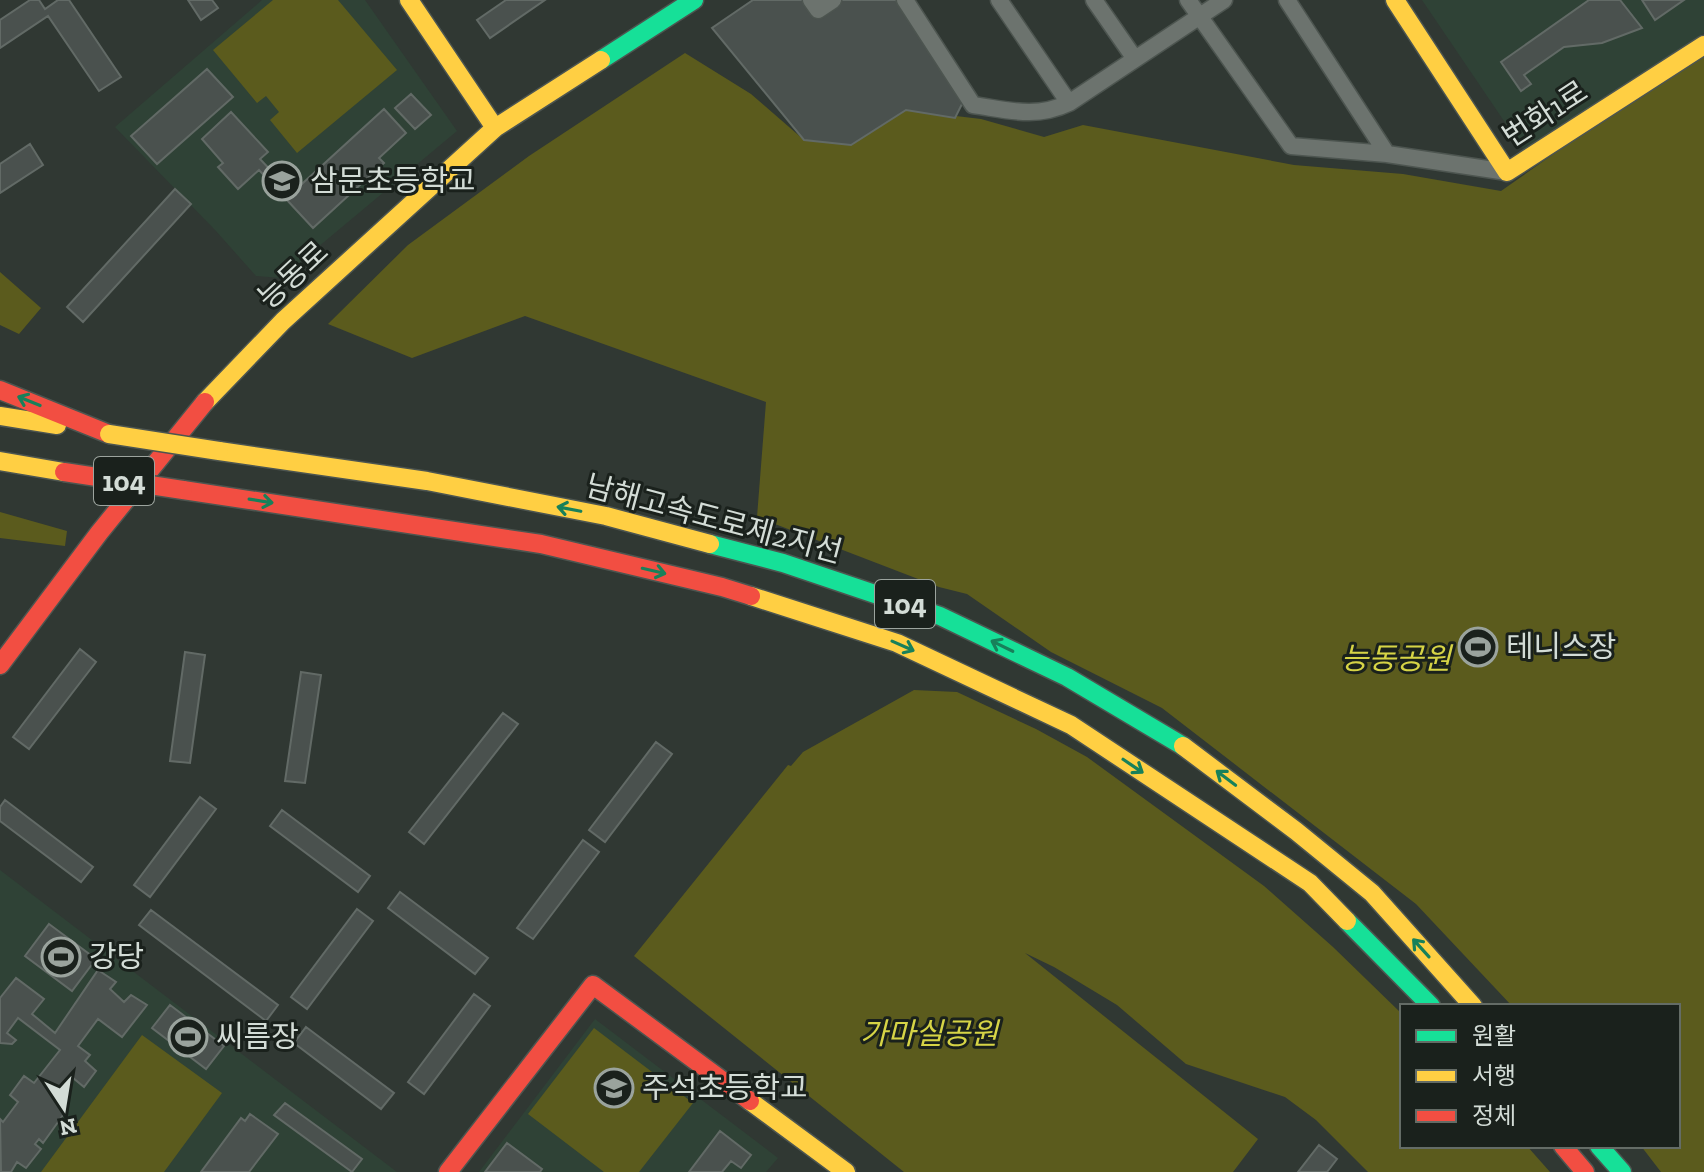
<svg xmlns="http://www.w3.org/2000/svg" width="1704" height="1172" font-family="'Zilla Slab','Noto Sans KR',serif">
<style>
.built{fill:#2f4236}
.green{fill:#5b5b1d}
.building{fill:#4a514e;stroke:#626a66;stroke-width:2}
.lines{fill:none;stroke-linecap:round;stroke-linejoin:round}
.street-casing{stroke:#4d5550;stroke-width:19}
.fast-casing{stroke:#4d5550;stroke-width:21}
.slow-casing{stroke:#4d5550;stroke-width:21}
.jam-casing{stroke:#4d5550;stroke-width:21}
.street{stroke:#6c736e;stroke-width:16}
.fast{stroke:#16e098;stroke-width:18}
.slow{stroke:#ffcf43;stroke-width:18}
.jam{stroke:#f24e42;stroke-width:18}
.slow-bridge-casing{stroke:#4d5550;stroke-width:21;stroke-linecap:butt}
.jam-bridge-casing{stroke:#4d5550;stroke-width:21;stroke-linecap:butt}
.slow-bridge{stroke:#ffcf43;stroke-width:18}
.jam-bridge{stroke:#f24e42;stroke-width:18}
.oneway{stroke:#18805a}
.labels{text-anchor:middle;stroke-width:6;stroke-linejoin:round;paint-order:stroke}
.shield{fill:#1a211c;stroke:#9ca49e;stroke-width:2}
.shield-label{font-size:28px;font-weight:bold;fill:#d3dcd6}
.street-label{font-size:30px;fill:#d3dcd6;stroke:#1a211c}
.poi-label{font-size:30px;fill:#d3dcd6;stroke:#1a211c;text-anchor:start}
.park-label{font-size:30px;font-style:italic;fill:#d6d446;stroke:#1a211c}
</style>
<rect width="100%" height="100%" fill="#303833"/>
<path class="built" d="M262 0H365L457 131 281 278 256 276 216 231 115 127Z
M1422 0H1704V33L1525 152Z
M0 870 168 998 397 1172H0Z
M595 1019 778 1158 766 1172H479Z"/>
<path class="green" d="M273 0H338L397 70 297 153 270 120 279 112 266 96 257 103 213 50Z
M1704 48V1172H1661L1641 1146H1678V1006H1512L1416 904 1162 708 1051 652 967 594 939 587 757 517 766 402 525 316 412 358 328 324 408 245 529 156 685 53 751 94 804 140 851 145 906 110 981 119 1044 137 1083 125 1294 165 1403 174 1501 191Z
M0 272 41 308 19 334 0 325Z
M0 512 67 531 65 546 0 538Z
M914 690 957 692 1036 729 1087 757 1264 886 1333 947 1402 1014V1146H1527L1550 1172H1368L1316 1120 1285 1097 1186 1064 1117 1005 1054 967 1025 953 1258 1139 1233 1172H904L634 956 788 765 791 766 803 752Z
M594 1028 693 1103 639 1172H604L528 1114Z
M142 1035 222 1093 164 1172H41Z"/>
<path class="building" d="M30 0H39L45 9 58 0H69L121 77 99 91 48 16 0 48V20Z
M188 0H212L218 8 201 20Z
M506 0H545L490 38 477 20Z
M753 0H808L819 14 842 0H896L963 102 955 118 906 110 851 145 804 140 712 28Z
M1589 0H1620L1642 28 1602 43 1564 47 1524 75 1531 84 1521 91 1501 62Z
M1642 0H1684L1655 20Z
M207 69 233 97 157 164 131 136Z
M411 94 431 115 415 129 395 108Z
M384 109 406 133 379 158 384 163 313 228 259 170 238 189 218 167 223 163 202 139 231 112 268 152 260 159 292 193Z
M30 144 43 165 0 193V164Z
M175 189 191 204 83 322 67 307Z
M80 649 96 662 29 749 13 737Z
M185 652 205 655 190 763 170 761Z
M301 672 321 675 305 783 285 781Z
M503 713 518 724 424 844 409 832Z
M656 742 672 754 605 842 589 830Z
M200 797 216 809 150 897 134 885Z
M5 800 93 867 81 882 0 821V807Z
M282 810 370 876 358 892 270 826Z
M583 840 599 852 533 939 517 928Z
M400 892 488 958 475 974 388 908Z
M357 909 373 921 307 1009 291 997Z
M151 910 278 1005 266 1021 139 925Z
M49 924 96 959 72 991 25 956Z
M98 970 116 982 110 989 124 1002 131 995 147 1005 122 1037 98 1019 78 1046 90 1055 85 1061 96 1071 84 1087 73 1078 54 1100 66 1111 43 1143 39 1139 35 1144 41 1149 26 1168 17 1162 11 1172H1L0 1119 3 1122 18 1102 10 1095 24 1076 34 1083 60 1050 18 1018 7 1033 16 1040 12 1044 0 1043V998L16 978 44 999 32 1014 55 1033Z
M474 994 490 1006 424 1094 408 1082Z
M170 1005 224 1046 206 1069 152 1028Z
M306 1027 394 1093 381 1109 294 1043Z
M285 1103 362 1159 352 1172 274 1115Z
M250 1114 278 1134 249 1172H201L241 1118 245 1121Z
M720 1131 751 1155 741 1168 731 1161 722 1172H689Z
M507 1143 542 1169 540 1172H485Z
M1319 1145 1337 1159 1327 1172H1298Z"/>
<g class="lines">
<defs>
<path id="street" d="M811 0 818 10 833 0
M905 0 973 105C1008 110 1035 119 1069 103L1224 0
M999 0 1069 103
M1094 0 1135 59
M1188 0 1291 146 1387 154 1507 172
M1287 0 1387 154"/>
<path id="fast" d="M601 60 694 0
M710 544 783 563 940 616 1067 677 1183 746
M1347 921 1431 1006
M1599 1146 1622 1172"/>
<path id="slow" d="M409 0 495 128
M1395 0 1507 172 1704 45
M205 402 283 321 495 128 601 60
M0 416 57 425
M219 451 427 481 606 516 710 544
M0 461 64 472
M751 596 897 643 1071 725 1310 883 1347 921
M1183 746 1296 831 1372 893 1473 1006
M750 1101 846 1172"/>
<path id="jam" d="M0 390 109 434
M183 490 541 544 722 587 751 596
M0 665 99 533 205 402
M1563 1146 1585 1172
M448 1172 593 985 750 1101"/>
</defs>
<use href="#street" class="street-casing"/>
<use href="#fast" class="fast-casing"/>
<use href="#slow" class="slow-casing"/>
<use href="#jam" class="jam-casing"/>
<use href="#street" class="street"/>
<use href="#fast" class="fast"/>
<use href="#slow" class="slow"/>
<use href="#jam" class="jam"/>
<defs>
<path id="slow-bridge" d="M109 434 219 451"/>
<path id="jam-bridge" d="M64 472 183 490"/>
</defs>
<use href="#slow-bridge" class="slow-bridge-casing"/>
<use href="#jam-bridge" class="jam-bridge-casing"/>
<use href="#slow-bridge" class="slow-bridge"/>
<use href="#jam-bridge" class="jam-bridge"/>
</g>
<defs><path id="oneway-shaft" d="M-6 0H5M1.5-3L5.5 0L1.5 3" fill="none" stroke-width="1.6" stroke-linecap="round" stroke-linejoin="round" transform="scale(2)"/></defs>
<g class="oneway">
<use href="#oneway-shaft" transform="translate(29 401) rotate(-158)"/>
<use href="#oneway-shaft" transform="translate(261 501) rotate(9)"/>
<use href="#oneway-shaft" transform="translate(569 509) rotate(-169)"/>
<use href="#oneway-shaft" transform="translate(654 571) rotate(13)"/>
<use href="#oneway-shaft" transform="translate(903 646) rotate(24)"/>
<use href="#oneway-shaft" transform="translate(1002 646) rotate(-154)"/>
<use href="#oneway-shaft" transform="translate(1133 766) rotate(34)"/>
<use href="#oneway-shaft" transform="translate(1226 778) rotate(-143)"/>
<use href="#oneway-shaft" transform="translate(1421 948) rotate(-132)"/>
</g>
<defs>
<symbol id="school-ring" viewBox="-11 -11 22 22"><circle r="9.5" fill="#1a211c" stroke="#9aa39d" stroke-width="1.5"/><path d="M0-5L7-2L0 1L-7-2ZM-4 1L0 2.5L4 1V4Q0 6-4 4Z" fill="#9aa39d"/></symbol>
<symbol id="stadium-ring" viewBox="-11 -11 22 22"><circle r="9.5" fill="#1a211c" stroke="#9aa39d" stroke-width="1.5"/><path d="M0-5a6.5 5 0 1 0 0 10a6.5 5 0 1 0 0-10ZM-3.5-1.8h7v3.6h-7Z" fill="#9aa39d"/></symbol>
</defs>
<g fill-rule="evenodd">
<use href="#school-ring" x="260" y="159" width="44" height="44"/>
<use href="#stadium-ring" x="1456" y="625" width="44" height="44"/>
<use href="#stadium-ring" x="39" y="935" width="44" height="44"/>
<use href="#stadium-ring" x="166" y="1015" width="44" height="44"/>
<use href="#school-ring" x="592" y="1066" width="44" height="44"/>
</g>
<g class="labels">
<g class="shield">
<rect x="94" y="457" width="60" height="48" rx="6"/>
<rect x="875" y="580" width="60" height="48" rx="6"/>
</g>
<g class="shield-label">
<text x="124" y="491">104</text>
<text x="905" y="614">104</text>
</g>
<g class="street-label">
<text transform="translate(1545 114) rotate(-33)" y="10">번화1로</text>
<text transform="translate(293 275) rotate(-43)" y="10">능동로</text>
<text transform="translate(714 519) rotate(15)" y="10">남해고속도로제2지선</text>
</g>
<g class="poi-label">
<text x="310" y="191">삼문초등학교</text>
<text x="1506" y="657">테니스장</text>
<text x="89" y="967">강당</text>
<text x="216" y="1047">씨름장</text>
<text x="642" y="1098">주석초등학교</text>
</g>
<g class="park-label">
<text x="1396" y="669">능동공원</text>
<text x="929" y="1044">가마실공원</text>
</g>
</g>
<rect x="1400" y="1004" width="280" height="144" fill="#1a211c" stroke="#646c66" stroke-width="2"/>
<rect x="1416" y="1030" width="40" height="12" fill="#16e098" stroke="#646c66" stroke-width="2"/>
<text x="1472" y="1044" font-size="24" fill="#d3dcd6">원활</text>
<rect x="1416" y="1070" width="40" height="12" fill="#ffcf43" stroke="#646c66" stroke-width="2"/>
<text x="1472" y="1084" font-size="24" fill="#d3dcd6">서행</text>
<rect x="1416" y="1110" width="40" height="12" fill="#f24e42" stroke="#646c66" stroke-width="2"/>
<text x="1472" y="1124" font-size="24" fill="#d3dcd6">정체</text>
<g transform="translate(64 1108) rotate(168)" stroke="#1a211c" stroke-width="6" paint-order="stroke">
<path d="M0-6L14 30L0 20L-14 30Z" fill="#d3dcd6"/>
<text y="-12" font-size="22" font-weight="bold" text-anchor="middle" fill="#d3dcd6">N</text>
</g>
</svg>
